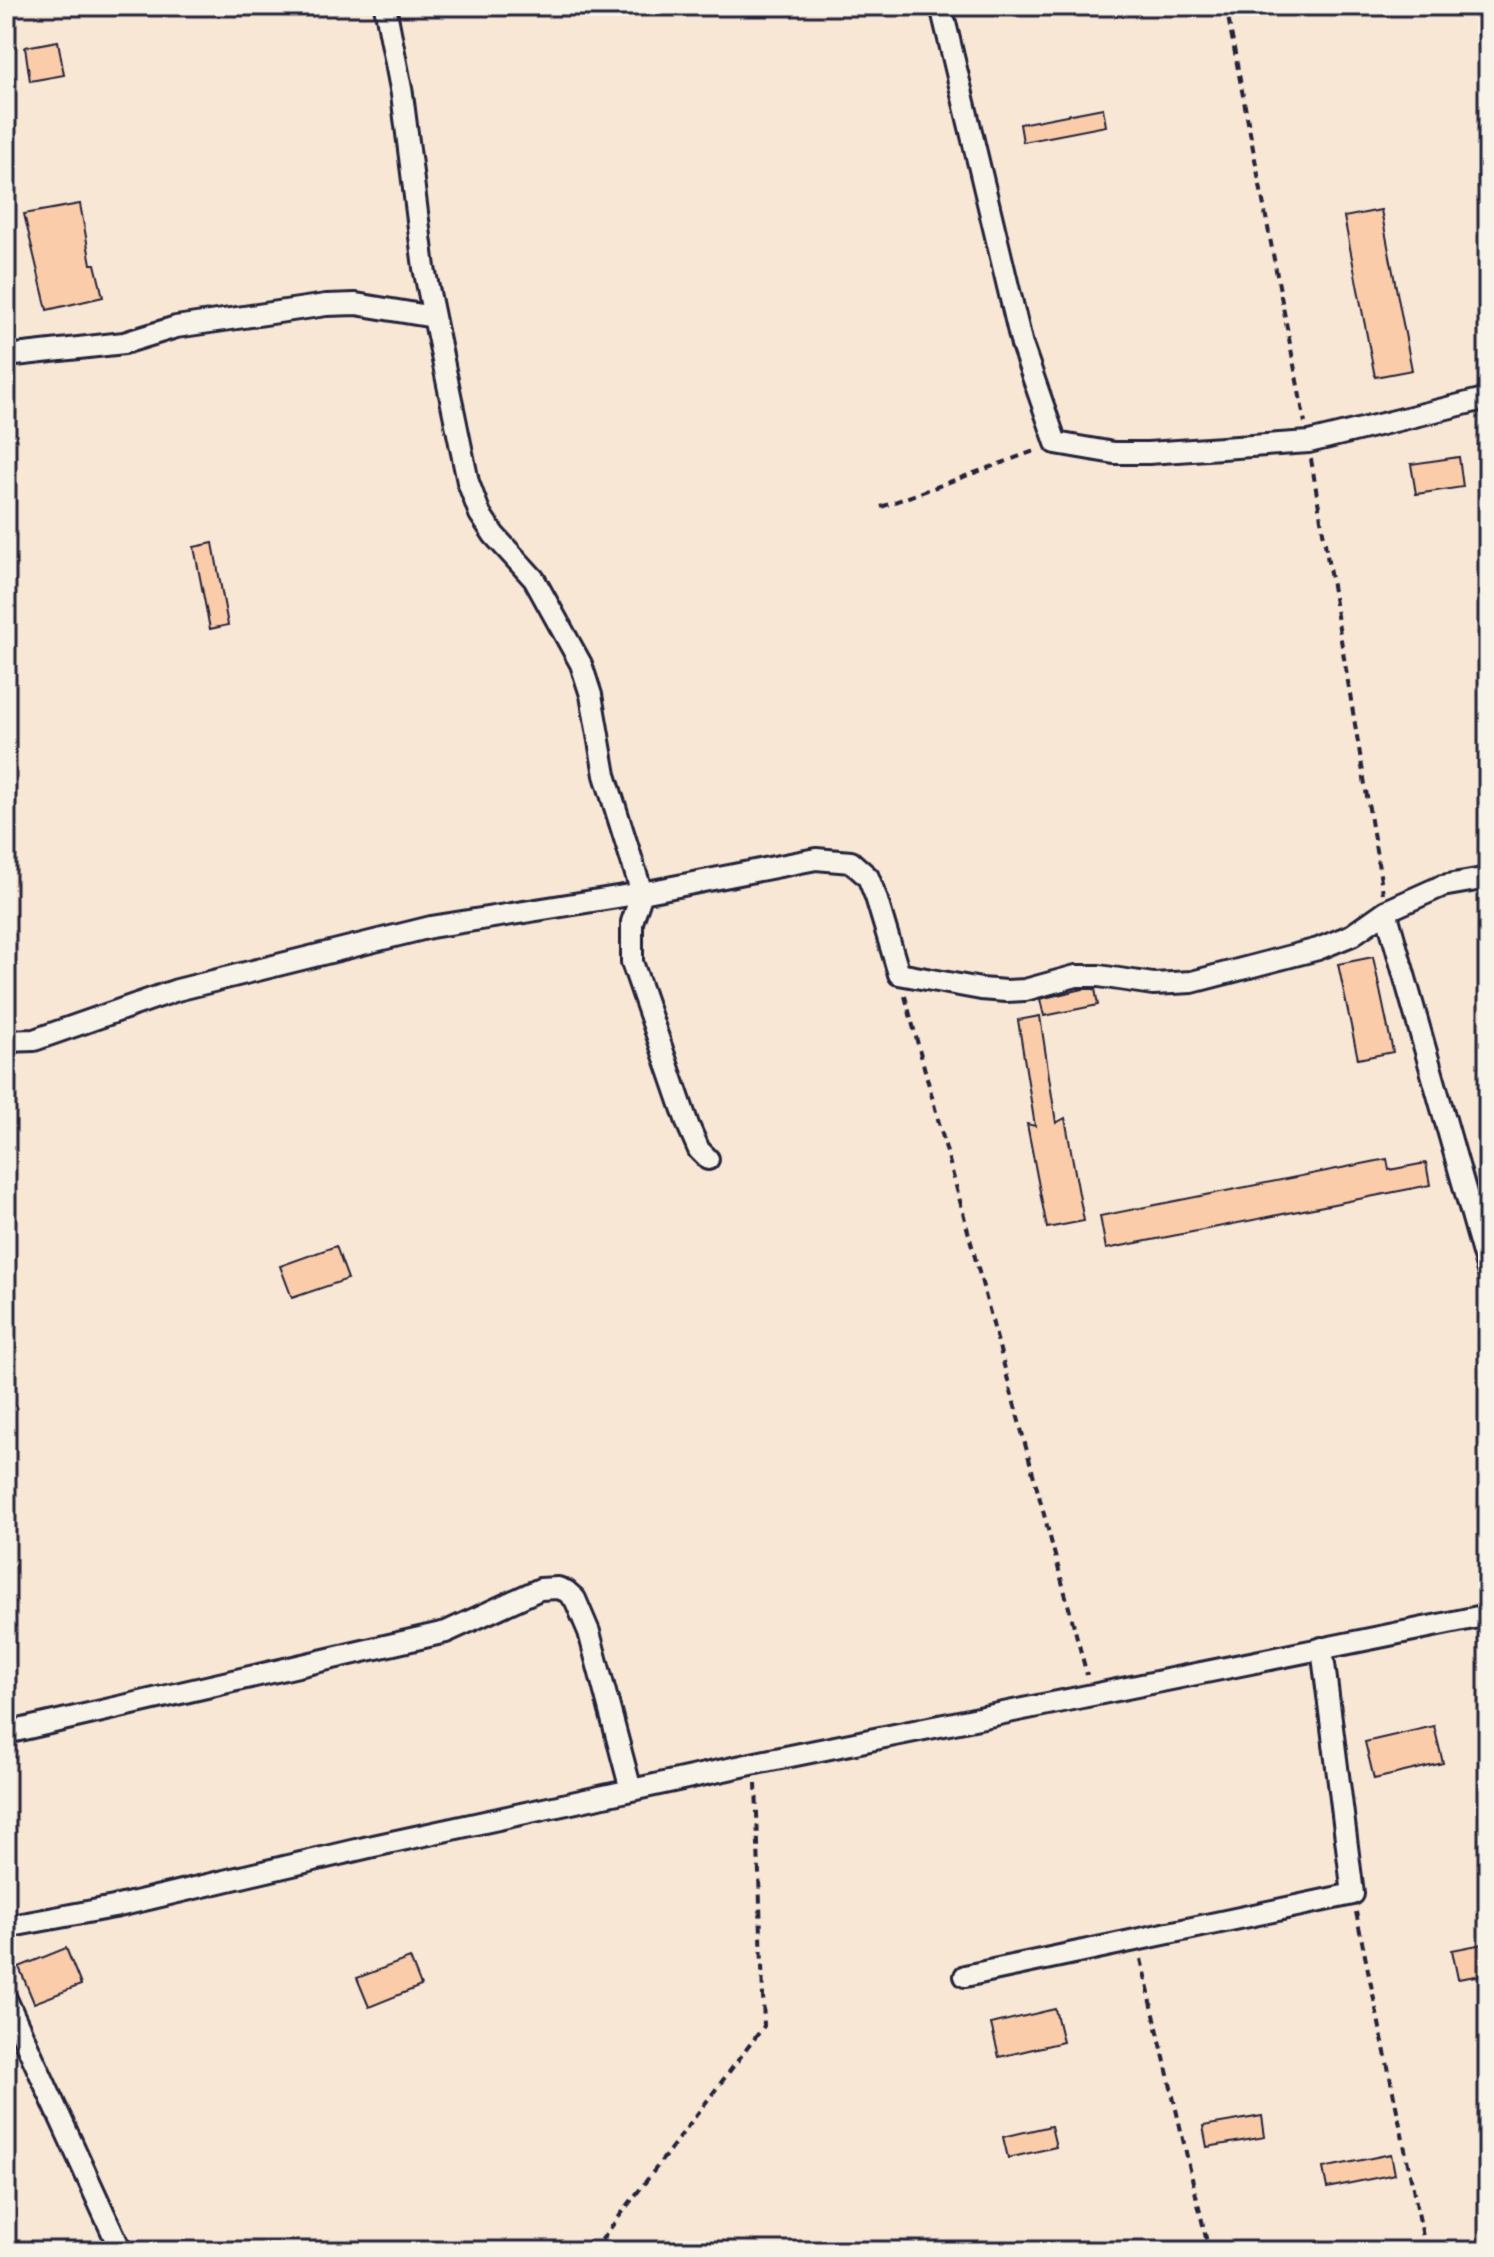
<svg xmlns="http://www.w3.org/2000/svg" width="1494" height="2257" font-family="Itim,sans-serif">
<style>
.building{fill:#facca9;stroke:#22223b;stroke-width:2}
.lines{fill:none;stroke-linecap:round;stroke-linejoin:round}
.minor-casing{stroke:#22223b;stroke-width:26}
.path{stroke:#22223b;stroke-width:4;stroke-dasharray:8 6;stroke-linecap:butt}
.minor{stroke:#f7f3e8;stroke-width:20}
</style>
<rect width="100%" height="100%" fill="#f8e7d5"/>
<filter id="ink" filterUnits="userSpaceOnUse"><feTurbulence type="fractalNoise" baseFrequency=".0125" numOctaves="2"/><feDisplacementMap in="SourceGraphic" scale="16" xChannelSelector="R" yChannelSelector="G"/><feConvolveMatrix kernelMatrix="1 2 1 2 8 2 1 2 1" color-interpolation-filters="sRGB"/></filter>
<g filter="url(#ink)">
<path class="building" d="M58 41 64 75 30 81 25 47Z
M1103 108 1106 126 1023 142 1020 124Z
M80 204 91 264H95L103 297 47 310 24 214Z
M1381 210 1412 370 1375 377 1344 217Z
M1459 457 1463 487 1416 494 1411 464Z
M213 543 228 625 210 629 194 547Z
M1373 957 1393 1052 1358 1059 1338 964Z
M1083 989H1095L1098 1005 1044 1016 1040 999Z
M1040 1016 1056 1123 1065 1118 1084 1221 1047 1228 1027 1124 1035 1126 1018 1020Z
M1387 1159 1389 1170 1426 1163 1430 1185 1106 1249 1100 1216Z
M336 1246 348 1279 292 1298 280 1266Z
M1434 1726 1443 1763 1374 1779 1365 1742Z
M1488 1943V1974L1458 1979 1452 1950Z
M66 1948 81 1985 34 2003 19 1967Z
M410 1958 421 1986 369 2007 357 1978Z
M1055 2009 1063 2042 999 2057 991 2024Z
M1262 2116 1265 2137 1207 2147 1203 2126Z
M1051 2126 1056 2147 1008 2158 1003 2137Z
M1391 2154 1395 2174 1327 2188 1323 2168Z"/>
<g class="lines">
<defs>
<path id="minor" d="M385 6 402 94 424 268 468 482 480 514 494 535 534 579 581 664 591 695 605 775 642 893 632 922V962L688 1125 699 1150 708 1159
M941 6 1022 345 1056 443 1114 453H1148L1309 442 1488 398
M6 356 124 343 176 327 326 305 356 304 434 317
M1386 911 1488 1271
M6 1041 34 1040 177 990 431 927 642 893 816 859 851 862 868 877 876 897 899 974 981 989 1006 991 1025 990 1076 976H1099L1153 984 1192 982 1318 949 1352 935 1386 911 1442 886 1488 878
M6 1733 446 1632 540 1589 558 1588 566 1591 575 1599 589 1632 631 1790
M6 1927 114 1907 369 1847 756 1763 1488 1615
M965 1976 1353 1894 1322 1648
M6 1999 121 2251"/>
</defs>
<use href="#minor" class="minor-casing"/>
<path class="path" d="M1226 6 1305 423
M1311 459 1383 893
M881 507 1037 450
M905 996 1087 1675
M1356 1912 1426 2251
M1141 1959 1209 2251
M593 2251 764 2026 756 1783"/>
<use href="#minor" class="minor"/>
</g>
</g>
<rect width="1494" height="2257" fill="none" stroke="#f7f3e8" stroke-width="32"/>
<rect x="16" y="16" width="1462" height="2225" fill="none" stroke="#22223b" stroke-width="3" filter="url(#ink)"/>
</svg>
